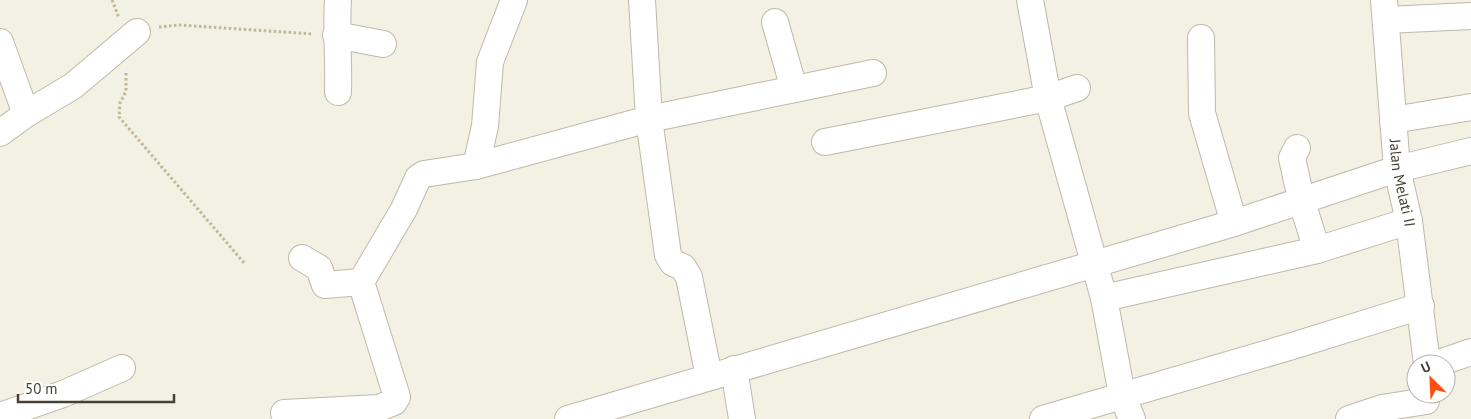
<svg xmlns="http://www.w3.org/2000/svg" width="1471" height="419" font-family="'PT Sans',sans-serif">
<style>
.lines{fill:none;stroke-linecap:round;stroke-linejoin:round}
.minor-casing{stroke:#bfb9a7;stroke-width:28}
.path{stroke:#c1b797;stroke-width:3;stroke-dasharray:2.5 2.5;stroke-linecap:butt}
.minor{stroke:#fff;stroke-width:26}
.labels{text-anchor:middle;stroke-width:5;stroke-linejoin:round;paint-order:stroke}
.street-label{font-size:15px;fill:#464134;stroke:#fff}
</style>
<rect width="100%" height="100%" fill="#f3f0e4"/>
<g class="lines">
<defs>
<g id="minor">
<path d="M642 0 649 119 668 255 673 263 683 267 689 277 709 377"/>
<path id="s1" d="M1384 0 1397 169 1409 221 1427 364"/>
<path d="M1386 20 1471 16"/>
<path d="M775 22 794 89"/>
<path d="M336 35 383 44"/>
<path d="M1201 38 1202 113 1234 223"/>
<path d="M0 42 26 114"/>
<path d="M1077 88 1048 98 1104 298 1122 395 1132 419"/>
<path d="M338 92C339 61 336 31 338 0"/>
<path d="M1393 120 1471 107"/>
<path d="M0 133 26 114 73 86 137 32"/>
<path d="M825 142 1048 98 1030 0"/>
<path d="M476 166 485 126 490 62 514 0"/>
<path d="M1317 250 1409 221"/>
<path d="M302 258 319 268 325 285 361 282"/>
<path d="M1104 298 1317 250 1301 199 1292 158 1297 148"/>
<path d="M1436 364 1471 352"/>
<path d="M734 369 742 419"/>
<path d="M284 413 379 408 394 402 397 397 361 282 404 209 418 178 424 174 476 166 649 119 873 73"/>
<path d="M0 416 63 394 122 368"/>
<path d="M568 419 1234 223 1397 169 1471 151"/>
<path d="M1043 419 1289 347 1421 306"/>
<path d="M1349 419 1382 408 1426 401"/>
</g>
</defs>
<use href="#minor" class="minor-casing"/>
<path class="path" d="M112 0 119 18
M159 27 179 25 313 34
M126 73V91L120 103 119 117 245 264"/>
<use href="#minor" class="minor"/>
</g>
<g class="labels">
<g class="street-label">
<text dy="5" stroke="none"><textPath href="#s1" startOffset="184">Jalan Melati II</textPath></text>
</g>
</g>
<g transform="translate(1431 379) rotate(336)"><circle r="24" fill="#ffffff" stroke="#b5b3ae"/>
<path d="M0-4L9 19L0 12L-9 19Z" fill="#ff4d0f"/>
<text y="-8" font-size="14" font-weight="bold" text-anchor="middle" fill="#464134">U</text>
</g>
<path d="M18 394v8h156v-8" fill="none" stroke="#464134" stroke-width="2.5"/>
<text x="25" y="394" font-size="15" fill="#464134" stroke="#ffffff" stroke-width="4" paint-order="stroke">50 m</text>
</svg>
